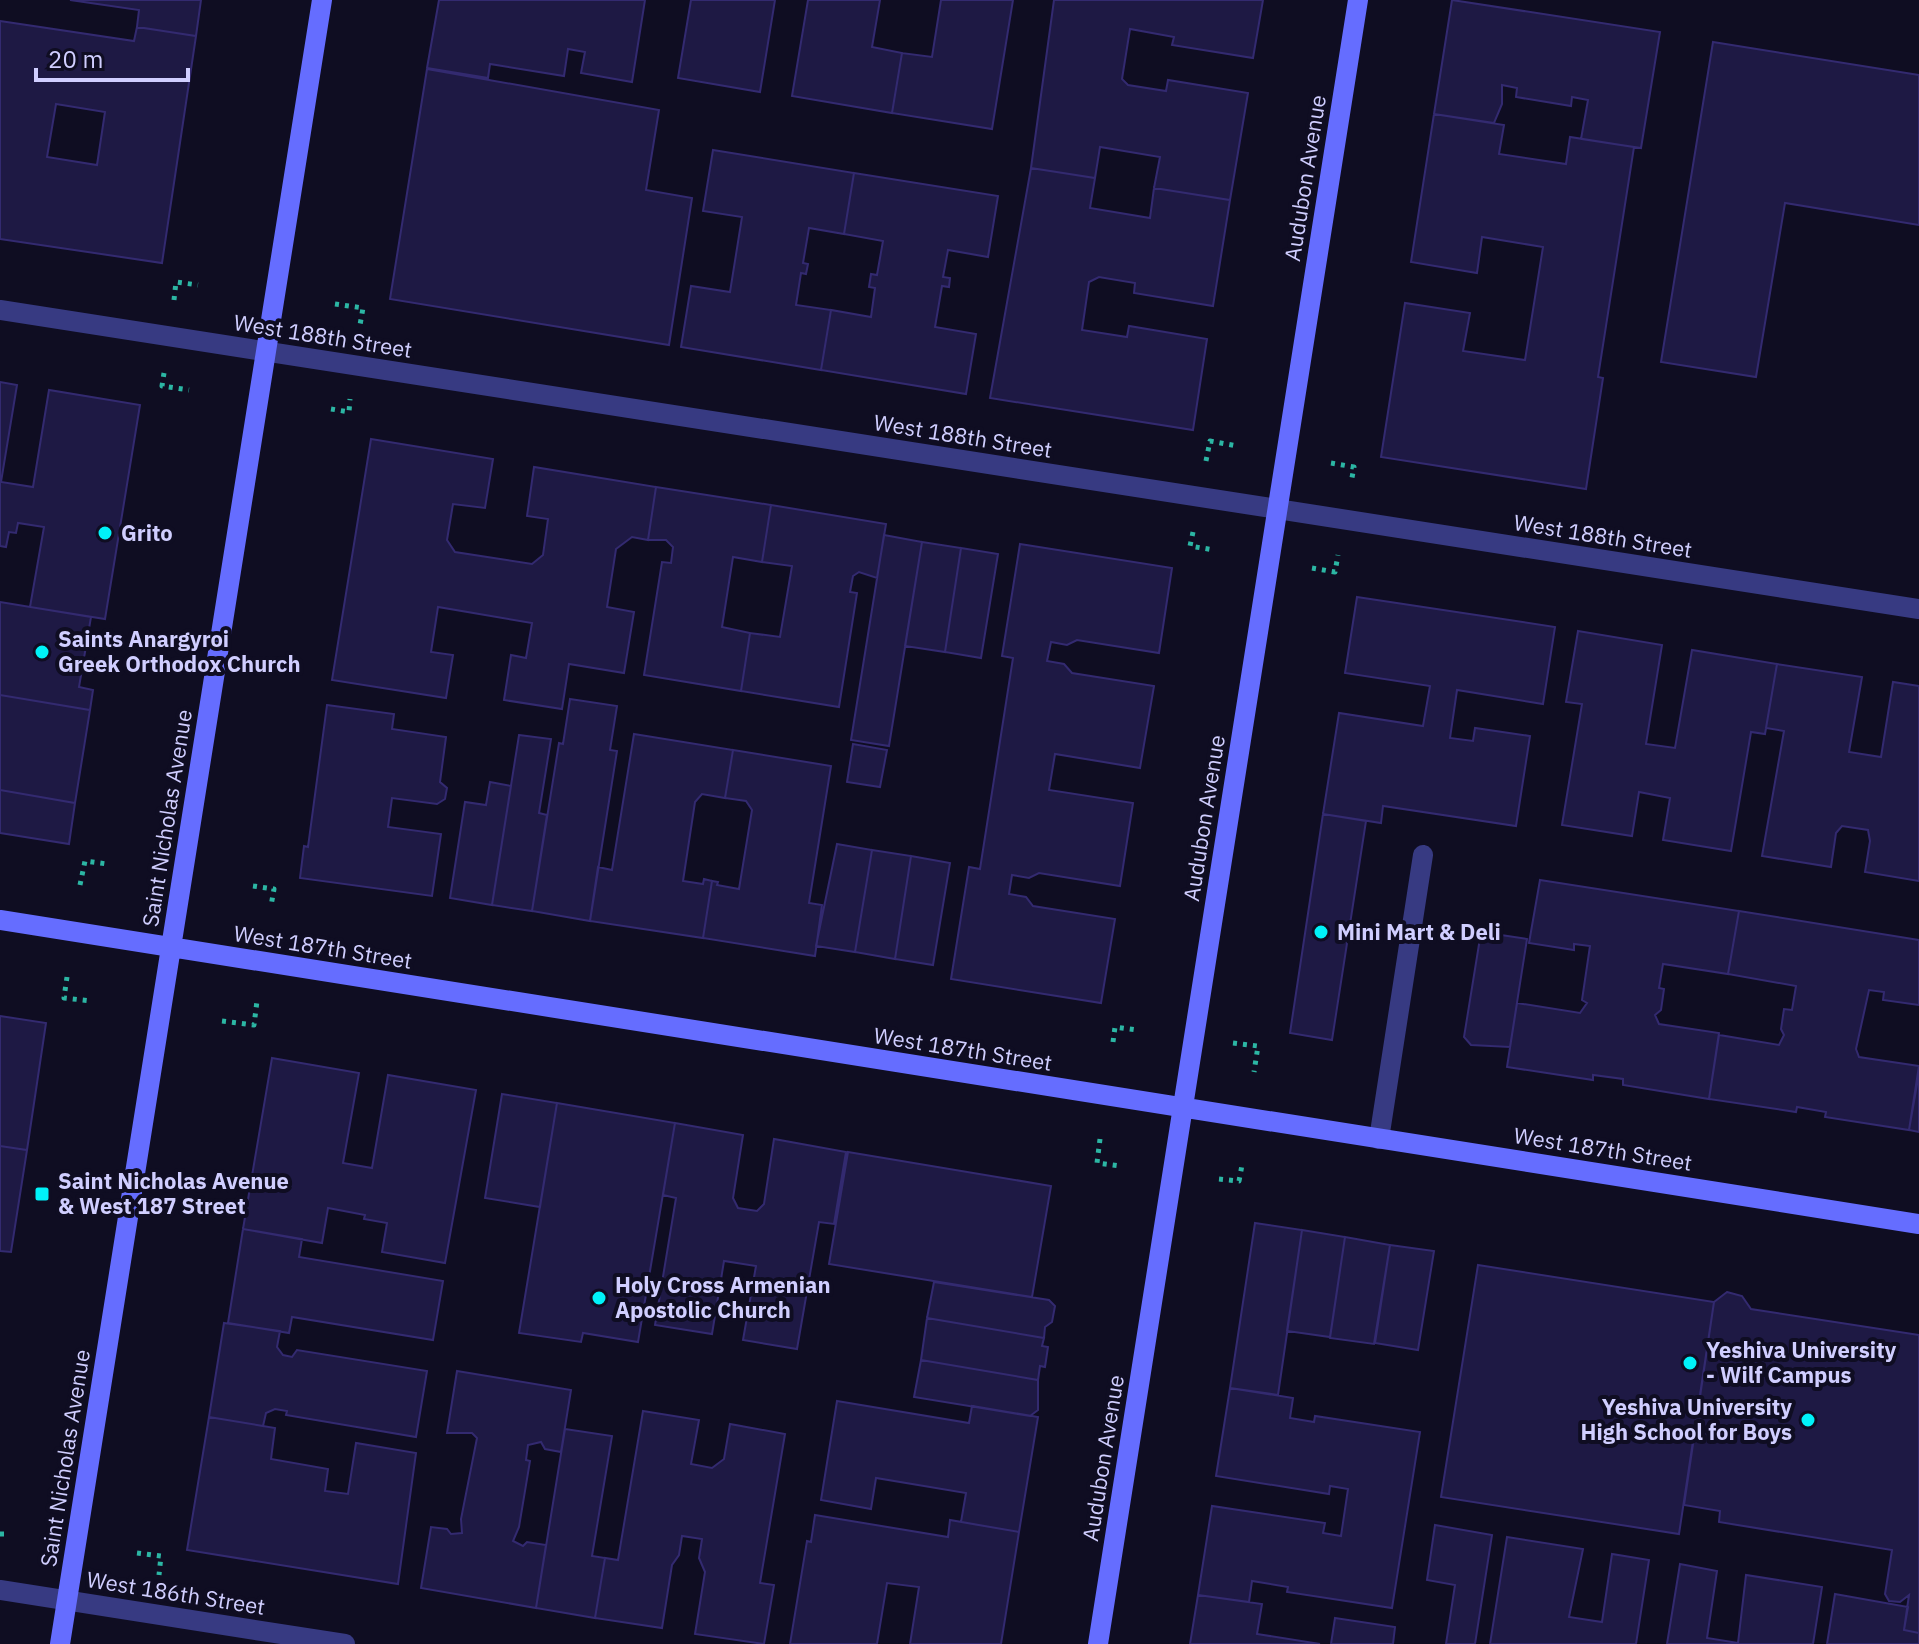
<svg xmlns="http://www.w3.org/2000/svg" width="1919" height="1644" font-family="'IBM Plex Sans',sans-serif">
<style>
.building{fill:#1e1944;stroke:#332a70;stroke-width:2;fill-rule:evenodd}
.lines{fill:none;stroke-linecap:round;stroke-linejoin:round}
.path{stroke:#2cb6a4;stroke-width:5;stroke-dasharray:4 6;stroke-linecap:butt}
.lane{stroke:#373a82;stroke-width:20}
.street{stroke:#373a82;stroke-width:20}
.secondary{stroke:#656dff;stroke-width:20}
.poi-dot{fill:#00f2f9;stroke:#0f0d22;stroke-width:3}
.labels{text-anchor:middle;stroke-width:8;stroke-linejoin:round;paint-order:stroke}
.street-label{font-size:22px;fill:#d0ceff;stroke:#0f0d22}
.poi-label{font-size:22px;font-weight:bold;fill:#d0ceff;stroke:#0f0d22;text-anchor:start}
</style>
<rect width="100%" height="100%" fill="#0f0d22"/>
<path class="building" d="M70 0H201L196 36 137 27 139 10Z
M439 0H645L632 82 581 73 585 52 568 49 564 76 490 64 488 78 427 68Z
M691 0H775L760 92 678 78Z
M808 0H880L872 47 902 53 892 113 792 96Z
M941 0H1013L992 129 892 113 902 53 932 57Z
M1054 0H1263L1253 58 1172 45 1174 37 1130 29 1122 79 1128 85 1166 91 1168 80 1248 93 1230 200 1154 188 1160 157 1100 147 1095 178 1031 168Z
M1452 0 1660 32 1641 148 1581 139 1588 100 1572 97 1571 106 1516 97 1517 88 1502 85V104L1494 123 1434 114Z
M0 21 134 41 137 27 196 36 162 263 0 239ZM56 104 105 112 97 165 47 157Z
M1713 42 1919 75V225L1785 203 1756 377 1661 362Z
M427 69 659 110 646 190 692 198 669 345 390 299Z
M1434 114 1504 125 1499 154 1566 164 1570 137 1634 147 1598 377 1603 378 1586 489 1381 457 1405 303 1470 313 1463 351 1525 360 1543 247 1482 237 1477 273 1411 262Z
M713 150 854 173 844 234 809 228 803 263 808 264 806 274 801 273 796 305 831 310 821 370 681 347 691 286 730 292 742 217 703 211Z
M1031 168 1095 178 1090 208 1150 218 1154 188 1230 200 1213 306 1134 293 1135 283 1099 277 1089 282 1082 330 1127 337 1129 326 1207 339 1193 430 990 398Z
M854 173 998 196 988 257 948 250 943 277 950 278 949 287 942 286 935 327 976 334 966 394 821 370 831 310 871 317 875 288 869 287 871 274 877 275 883 241 844 234Z
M0 382 17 385 1 482 33 487 49 390 140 405 105 619 30 607 44 527 18 523 16 533 9 532 6 547 0 546Z
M371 439 493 459 485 508 453 504 447 540 455 552 532 564 543 555 548 519 527 516 534 467 656 487 648 540 632 537 616 549 607 607 634 612 624 673 569 664 562 709 504 700 511 655 526 658 532 623 438 607 431 652 453 655 446 698 332 680Z
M656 487 771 505 762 562 733 557 722 627 750 633 741 691 644 675 662 562 671 563 673 547 666 540H648Z
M771 505 886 524 877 578 859 572 853 576 850 592 857 593 839 707 741 691 750 633 780 637 792 566 762 562Z
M884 535 922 542 889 746 851 740Z
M922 542 961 548 945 652 905 646Z
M1020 544 1172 568 1159 653 1077 640 1067 645 1051 642 1047 661 1064 664 1072 673 1154 686 1140 768 1055 754 1049 790 1133 803 1120 886 1039 873 1029 878 1012 875 1009 894 1026 897 1033 906 1115 919 1101 1003 951 979 969 867 980 869 1013 658 1002 656Z
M961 548 998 554 981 658 945 652Z
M1357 597 1555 627 1543 704 1457 690 1450 738 1473 741 1475 728 1530 736 1516 826 1383 806 1381 823 1323 814 1339 713 1423 726 1430 686 1345 673Z
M0 602 91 617 79 687 93 690 90 710 0 695Z
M1578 631 1662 645 1646 744 1675 748 1692 650 1777 664 1765 734 1751 732 1731 851 1663 840 1670 798 1639 792 1632 836 1562 825 1582 704 1566 702Z
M1777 664 1862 677 1849 752 1881 757 1893 682 1919 686V881L1865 872 1870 841 1868 830 1842 826 1836 833 1831 867 1762 856 1784 731 1766 728Z
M0 695 90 710 75 803 0 790Z
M570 699 617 706 610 750 617 751 590 921 532 911 559 743 563 744Z
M327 705 394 714 392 729 446 737 440 782 447 788 445 799 437 804 392 798 388 827 441 834 432 896 300 878 304 846 308 847Z
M634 734 733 750 725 798 702 794 695 802 683 881 703 884 704 879 712 881 703 938 590 921 598 867 612 870Z
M519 735 551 739 539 813 547 815 532 911 492 905Z
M853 744 887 750 880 787 847 782Z
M733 750 831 766 809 903 822 905 815 956 703 938 712 881 718 882 717 885 739 889 752 810 746 801 725 798Z
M490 782 511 786 492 905 450 898 465 802 486 805Z
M0 790 75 803 69 844 0 833Z
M1323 814 1366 821 1332 1040 1290 1033Z
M837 844 872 850 855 952 816 946Z
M872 850 911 856 895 959 855 952Z
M911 856 950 863 933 965 895 959Z
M1540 880 1739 911 1728 974 1663 964 1659 988 1664 989 1661 1010 1655 1015 1659 1024 1719 1033 1709 1099 1623 1085V1079L1593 1075V1080L1507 1067 1517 1003 1580 1013 1587 1003 1582 1000 1590 946 1574 944V950L1529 943Z
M1739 911 1919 940V1005L1883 1000 1884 992 1869 990 1856 1049 1859 1057 1919 1066 1909 1130 1825 1117 1826 1112 1797 1107 1796 1112 1709 1099 1719 1035 1779 1045 1784 1035 1781 1029 1784 1009 1792 1010 1796 986 1728 974Z
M1481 932 1527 939 1510 1047 1471 1045 1464 1037Z
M0 1016 46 1023 27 1150 0 1146Z
M272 1058 359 1073 343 1163 372 1168 388 1075 476 1090 445 1263 382 1252 387 1223 364 1219 365 1215 328 1208 322 1243 243 1229Z
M1919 1073V1132L1909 1130Z
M502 1094 557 1103 540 1207 485 1198Z
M557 1103 675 1123 638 1342 583 1333 581 1342 519 1333Z
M675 1123 743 1135 733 1198 738 1208 757 1211 764 1204 774 1139 846 1152 834 1224 819 1222 797 1349 743 1340 756 1266 724 1261 712 1334 655 1325 676 1198 663 1195Z
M0 1146 27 1150 11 1252 0 1251Z
M848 1152 1051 1186 1032 1297 829 1264Z
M1255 1223 1302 1230 1278 1395 1230 1388Z
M243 1229 302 1239 299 1257 443 1281 433 1340 292 1317 289 1333 228 1323Z
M1302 1230 1345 1237 1330 1337 1287 1331Z
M1345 1237 1390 1245 1374 1344 1330 1338Z
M1390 1245 1434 1251 1418 1350 1375 1343Z
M1478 1265 1714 1302 1679 1534 1441 1497Z
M934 1282 1049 1300 1055 1306 1052 1322 1045 1327 1044 1338 927 1318Z
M1727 1292 1742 1296 1751 1309 1919 1335V1633L1904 1630 1909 1595 1900 1602 1889 1601 1885 1594 1892 1550 1719 1522 1720 1511 1684 1505 1714 1302Z
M927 1318 1044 1338 1042 1346 1048 1347 1045 1367 1040 1366 1038 1380 921 1360Z
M224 1323 280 1331 277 1347 283 1355 292 1357 297 1350 427 1371 416 1437 286 1415 287 1411 275 1409 266 1413 263 1426 209 1417Z
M921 1360 1038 1380V1410L1030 1416 914 1397Z
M457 1371 571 1390 561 1452 545 1449 541 1442 528 1445 526 1460 530 1461 519 1527 513 1541 523 1546 527 1542 546 1545 536 1608 421 1588 431 1527 447 1529 451 1534 462 1533 461 1519 477 1438 472 1433H447Z
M1230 1388 1293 1398 1290 1418 1314 1422 1315 1416 1420 1432 1392 1608 1287 1592 1288 1587 1252 1581 1249 1602 1198 1595 1212 1506 1325 1523 1323 1533 1341 1536 1348 1489 1330 1486 1329 1494 1216 1476Z
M837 1401 969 1423 972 1406 1038 1417 1019 1532 961 1522 966 1493 876 1478 871 1509 821 1500Z
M643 1411 699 1420 691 1464 712 1468 724 1459 730 1424 785 1434 760 1583 774 1585 764 1644 695 1634 705 1572 699 1558 702 1539 682 1536 679 1555 672 1565 662 1628 595 1618 605 1558 618 1560Z
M209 1417 275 1428 271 1459 328 1469 325 1491 348 1494 356 1443 416 1453 398 1584 187 1550Z
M565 1429 612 1436 592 1556 605 1558 595 1618 536 1608Z
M815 1515 948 1537 950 1520 1019 1532 1001 1644H910L919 1587 887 1583 877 1644H790L807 1541 811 1542Z
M1435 1525 1492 1535 1475 1644H1446L1455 1585 1427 1580Z
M1507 1537 1583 1549 1569 1617 1602 1622 1612 1554 1649 1560 1636 1644H1490Z
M1680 1564 1717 1571 1707 1638 1738 1643 1746 1575 1822 1587 1813 1644H1667Z
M1835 1594 1908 1607 1904 1630 1919 1633V1644H1827Z
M1198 1595 1262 1604 1257 1634 1320 1644H1190Z
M1335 1618 1395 1627 1393 1644H1331Z"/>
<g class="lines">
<path class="path" d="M174 300 176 282 198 285
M335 304 363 308 360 325
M164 373 162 386 189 390
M331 409 349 412 350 399
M1206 461 1210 441 1237 446
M1331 463 1354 467 1351 483
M1193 532 1190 546 1214 550
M1312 568 1335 572 1338 555
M80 885 85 861 107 864
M253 886 274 889 271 906
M67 977 64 998 92 1001
M222 1021 254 1025 257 1001
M1113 1042 1115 1027 1137 1030
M1233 1043 1258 1046 1254 1072
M1100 1139 1097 1163 1120 1166
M1219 1179 1239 1181 1242 1165
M0 1534H4
M137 1553 161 1556 159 1575"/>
<path class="lane" d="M1379 1139 1423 855"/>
<path class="street" d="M0 310 1919 609
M0 1590 345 1644"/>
<path class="secondary" d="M0 920 1919 1224
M60 1644 322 0
M1098 1644 1358 0"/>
</g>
<g class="poi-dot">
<circle cx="105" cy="533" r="8"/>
<circle cx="42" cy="652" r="8"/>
<circle cx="1321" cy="932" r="8"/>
<rect x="34" y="1186" width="16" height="16" rx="4"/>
<circle cx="599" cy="1298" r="8"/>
<circle cx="1690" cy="1363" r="8"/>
<circle cx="1808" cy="1420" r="8"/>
</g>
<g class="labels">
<g class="street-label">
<text transform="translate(1305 178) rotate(-81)" y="8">Audubon Avenue</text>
<text transform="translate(323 336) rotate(9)" y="8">West 188th Street</text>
<text transform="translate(963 436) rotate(9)" y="8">West 188th Street</text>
<text transform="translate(1603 536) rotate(9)" y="8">West 188th Street</text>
<text transform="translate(167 818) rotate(-81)" y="8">Saint Nicholas Avenue</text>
<text transform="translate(1204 818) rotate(-81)" y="8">Audubon Avenue</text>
<text transform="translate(323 947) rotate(9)" y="8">West 187th Street</text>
<text transform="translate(963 1049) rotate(9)" y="8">West 187th Street</text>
<text transform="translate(1603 1149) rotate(9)" y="8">West 187th Street</text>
<text transform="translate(65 1458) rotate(-81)" y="8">Saint Nicholas Avenue</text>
<text transform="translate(1103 1458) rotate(-81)" y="8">Audubon Avenue</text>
<text transform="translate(176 1593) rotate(9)" y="8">West 186th Street</text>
</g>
<g class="poi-label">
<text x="121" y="541">Grito</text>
<text x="58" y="647">Saints Anargyroi<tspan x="58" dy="25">Greek Orthodox Church</tspan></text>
<text x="1337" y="940">Mini Mart &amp; Deli</text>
<text x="58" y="1189">Saint Nicholas Avenue<tspan x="58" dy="25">&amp; West 187 Street</tspan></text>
<text x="615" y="1293">Holy Cross Armenian<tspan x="615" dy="25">Apostolic Church</tspan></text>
<text x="1706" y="1358">Yeshiva University<tspan x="1706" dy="25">- Wilf Campus</tspan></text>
<text x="1792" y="1415" text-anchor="end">Yeshiva University<tspan x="1792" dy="25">High School for Boys</tspan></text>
</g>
</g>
<path d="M36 68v12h152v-12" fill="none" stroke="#d0ceff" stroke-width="4"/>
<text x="48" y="68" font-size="24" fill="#d0ceff" stroke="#0f0d22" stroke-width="6" paint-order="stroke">20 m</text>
</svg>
